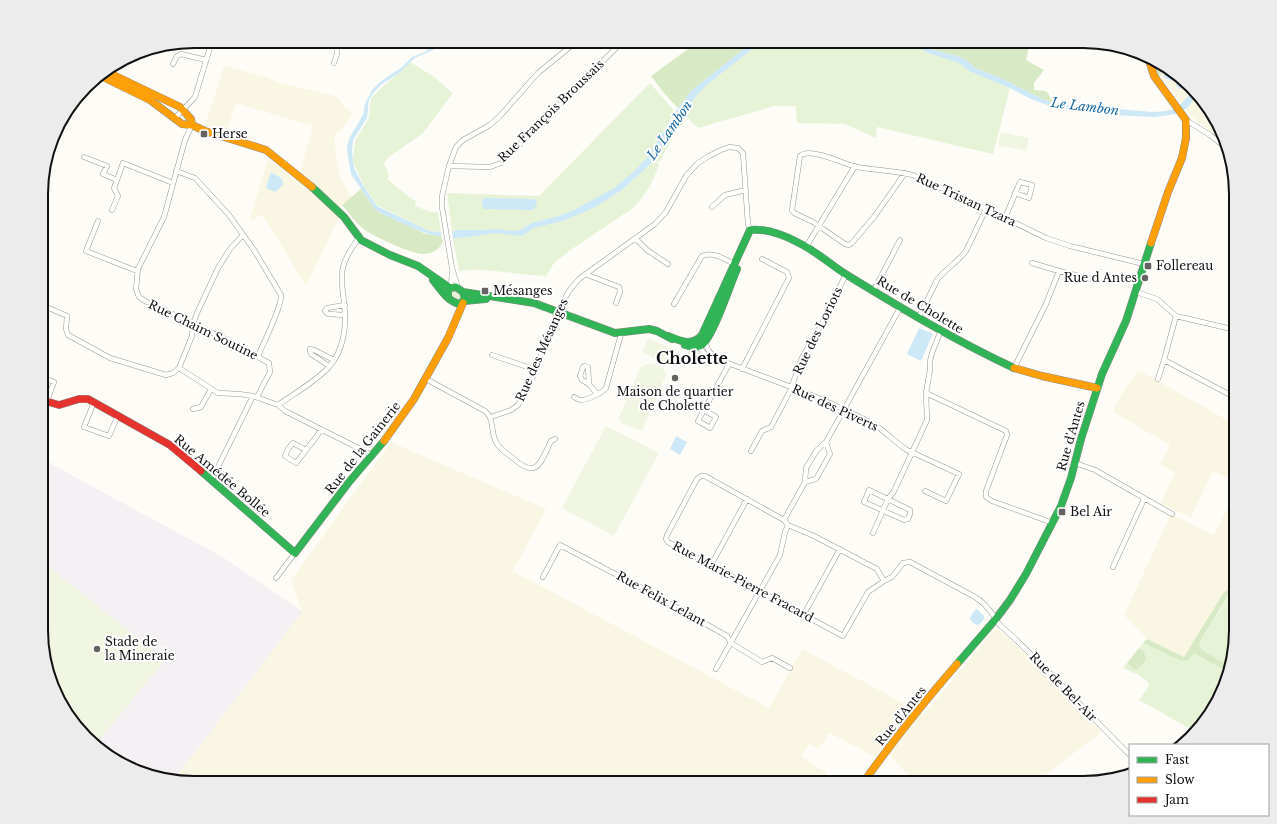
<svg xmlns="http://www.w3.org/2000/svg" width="1277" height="824" font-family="'Libre Baskerville',serif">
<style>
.industrial{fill:#f5f0f3}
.farmland{fill:#f9f7e4}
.green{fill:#e7f3d7}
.forest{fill:#d8eac5}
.pitch{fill:#f0f6e1}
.water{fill:#cde8f7}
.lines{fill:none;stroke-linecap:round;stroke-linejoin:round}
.street-casing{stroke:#979795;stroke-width:5.5}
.fast-casing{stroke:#8e8d8b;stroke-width:8}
.slow-casing{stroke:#8e8d8b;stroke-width:8}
.jam-casing{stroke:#8e8d8b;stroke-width:8}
.street{stroke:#fffffe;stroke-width:4.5}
.fast{stroke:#30b455;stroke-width:7}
.slow{stroke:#ff9f0a;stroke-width:7}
.jam{stroke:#e5322d;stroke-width:7}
.poi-dot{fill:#646362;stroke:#fff;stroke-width:1.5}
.labels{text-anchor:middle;stroke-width:4;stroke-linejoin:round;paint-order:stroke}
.street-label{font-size:12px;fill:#111;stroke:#fff}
.poi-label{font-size:12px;fill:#111;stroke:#fff;text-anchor:start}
.water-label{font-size:13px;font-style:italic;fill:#1768a6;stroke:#fff}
.district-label{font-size:16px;font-weight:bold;fill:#111;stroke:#fff}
.rim{fill:none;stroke:#111;stroke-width:2}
</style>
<rect width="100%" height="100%" fill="#fdfcf7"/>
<path class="industrial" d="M42 456 53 465 224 558 303 612 174 780 145 775 109 757 62 707 42 650Z"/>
<path class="farmland" d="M1165 65 1168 67 1215 117 1222 138 1200 124 1191 116 1160 76Z
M225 66 263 76 281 83 332 95 340 100 346 108 353 113 342 130 336 133 334 137 337 162 341 179 352 197 342 205 338 220 306 286 262 214 252 221 250 218 268 159 294 179 301 169 313 126 236 103 227 130 255 139 254 142 205 126 223 69Z
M1138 370 1236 425V483L1213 471 1191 517 1160 504 1175 473 1160 464 1170 445 1113 412 1119 398Z
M391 442 546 509 513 571 769 708 802 649 924 714 997 627 1045 672 1102 732 1034 783H916L883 748 876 757 829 733 819 749 809 744 801 756 827 773 822 783H193L174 780 302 612 291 580Z
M1236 491V594L1229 590 1184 657 1147 639 1124 615 1171 514 1214 535Z"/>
<path class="green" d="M763 41H904L910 43 928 53 960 63 969 71 1010 88 993 154 877 127 876 138 845 124 797 123 796 106H774L698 128 685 115 695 97 709 83Z
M410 62 434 77 453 93 423 133 389 157 384 163 389 176 387 179 409 197 416 201 415 206 431 212H438L441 232 429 231 377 205 365 188 353 162 355 141 369 118 371 98 383 86 399 73Z
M650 83 675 112 647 158 631 174 614 188 585 205 559 216 531 223 520 230 513 231 497 229 479 230H456L452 232 447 193 539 196Z
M682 119 684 122 673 136 660 162 658 161 656 162 659 164C654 181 645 196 633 208L569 251 554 263 546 276C517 275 488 267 459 271L453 239 496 233 524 235 534 228 563 221 602 203 623 189 656 159 675 128Z
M456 290 461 296 460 300 455 299 451 295V291Z
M695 349 699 352 700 356 697 358H693L688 354V351Z
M1229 596 1236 600V640L1230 667 1201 649 1199 643Z
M1143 643 1181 661 1194 653 1229 673 1228 679 1210 715 1194 731 1139 700 1148 688 1149 683 1139 675 1123 668 1127 663 1134 670 1144 651 1139 648Z"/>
<path class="forest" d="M699 41H754L691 91 678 108 664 93 651 76Z
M919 41H976L1029 46 1026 60 1044 70 1034 83V90L1045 91 1048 93 1051 99 1057 103V104L1042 99 1003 79 975 68 966 60 961 57 930 49Z
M1148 57 1165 65 1160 76H1154Z
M361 189 375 209 381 213 426 234 441 236 443 241C440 249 434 253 425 254 413 255 375 237 365 230 356 224 349 213 342 205Z
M1229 590 1236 594V600L1228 596 1199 643 1201 649 1230 667 1229 673 1194 653 1188 660 1181 661 1143 643 1147 639 1184 657 1224 592Z
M1139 648 1144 651 1146 660 1138 669 1134 670 1127 663Z"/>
<path class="pitch" d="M1001 132 1029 138 1026 151 998 145Z
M648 338 672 349 665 363 642 352Z
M647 364C656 363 665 366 666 375L642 431 623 424 619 418 639 370 641 367Z
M606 426 659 453 614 536 562 508Z
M42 556 49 567 165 660 96 744 62 707 42 650Z"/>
<path class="water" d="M443 41H453L415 58 399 73 382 84 374 92 369 100 367 118 353 140 352 151 354 168 364 187 377 206 429 231 441 232V236C429 237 393 219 381 213L375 209 351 174 348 157 347 146 350 137 363 115 365 104 372 90 380 82 402 67 412 57 425 52 437 43Z
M754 41H763L709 83 695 97 685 115 675 128 656 159 623 189 602 203 589 210 563 221 534 228 524 235 521 236 496 233 453 239 452 232 456 230H479L497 229 513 231 520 230 531 223 559 216 574 210 614 188 631 174 647 158 678 108 691 91Z
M904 41H919L930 49 961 57 966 60 975 68 1003 79 1042 99 1057 104 1153 112C1177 111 1176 109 1192 92L1196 96 1189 106 1183 111 1176 114 1155 117 1112 115 1055 108 1031 99 1010 88 969 71 959 63 928 53 910 43Z
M1169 69 1177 76 1173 81 1165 78 1164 76 1165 70Z
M1180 79 1186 85 1181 89C1178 89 1175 85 1176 81Z
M271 172 281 178 283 182V185L275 192 266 188Z
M485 198 533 199 536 200 537 204 533 210 484 209 482 205V200Z
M919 328 933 334 921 361 907 354Z
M676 436 687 442 680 455 670 449Z
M977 609 984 616V619L979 625C975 625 971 622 970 618L974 611Z"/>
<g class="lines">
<defs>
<path id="street" d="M334 63 337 54 336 41
M173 64 177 56 181 54 206 60
M175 118 195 97 212 41
M1186 120 1210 135 1225 147
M192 125 185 140 164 217 138 269 136 289 139 297 145 301 225 339 269 363 270 372 257 397
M84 157 107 166 103 174 117 180 123 163 173 183
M449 166 490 167 501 163 623 41
M176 171 195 178 229 215 254 250 281 295C282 307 263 344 258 356
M905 173 874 217 852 243 849 245 845 244 813 222 794 213 792 210 800 156C805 151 815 154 821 155 833 158 845 164 857 167 875 170 894 171 913 175L1005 218 1046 238 1070 246 1144 264
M712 207 725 195 746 190
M112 210 118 196 114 188 117 180
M1005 218 1020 182 1032 185 1029 198 1015 193
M98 221 86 251 137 271
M636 239 647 250 668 264
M806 247 855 166
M1032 263 1059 271
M585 274 619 287 620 292 616 303
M451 287 452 272
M458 288 452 268 442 207V196L449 166 456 147 463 140 490 125 500 116 538 73 577 41
M874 290 900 240
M1136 292 1157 299 1176 316 1236 330
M674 304 702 256C712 251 725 259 734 264
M42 305 67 316 66 329 68 335 110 358 166 375 173 373 179 368 218 393 239 394 253 396 278 405 285 411 372 455
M345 305 327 308 325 311 328 314 345 315
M1176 316 1164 360 1236 398
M919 317 937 280C945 269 958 262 966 251L986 209
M706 341C706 352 713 355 721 360
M699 346C705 357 711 360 723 361 773 381 826 398 873 424 886 431 895 443 907 450L959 474 946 501 925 491
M492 355 536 370
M329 366 311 354 310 351V349L314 350 334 360
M179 368 192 336 193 324 197 313 218 268 230 249 243 235
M1014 368 1046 304 1059 271 1095 280
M742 369 789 278 787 272 762 259
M42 377 54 382 47 401
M426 379 485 411C495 419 490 431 496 442 499 449 508 454 514 459 538 480 541 461 551 441L555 439
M1158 379 1164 360
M589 384 582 380 580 376 583 367 585 366 588 367 589 384 597 394
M926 393 1006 431 1007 435 986 491V497L992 501 1053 523
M574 397C577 399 578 400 581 400 587 400 602 393 606 388L621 334
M94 402 84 427 109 436 118 415
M278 405C295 393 315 382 329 367 344 350 347 325 344 303 343 291 340 279 343 267 346 256 352 247 359 238
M193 409 201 407 211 389
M704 410 716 417 710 428 698 421 729 364
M491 417 511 410 518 405 533 376 558 311 569 291 579 279 655 224 666 212 686 176 698 163 709 156 721 150 729 147 738 148 743 153 748 224 750 230
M306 450 293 443 288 449 285 456 296 463 317 436 321 429
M751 451 762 431 771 427 790 391 802 358 824 320 846 274
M1075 463 1095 470 1172 514
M211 481 253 396
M805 482 816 479 830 454 826 442
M869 490 910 510V514L908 519 904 520 864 502Z
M784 520 805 482 806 468 817 450 826 442 901 306
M873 533 888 499 894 491 927 420 926 393 930 370V361L932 353 941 330
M711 565 747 499
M1113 567 1144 499
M543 577 560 545 642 588 727 636 731 643 762 662 772 658 790 668
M276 578 295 553
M884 581 868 592 843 636 668 542 666 539 667 535 697 479 701 476H705L784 520 788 525 814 536 877 569 884 581 892 577 903 563 910 562 975 597C982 601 989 609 994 616 996 620 997 623 1001 626 1046 666 1086 712 1130 755
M804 614 840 549
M716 669 780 555 785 532 788 525"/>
<path id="fast" d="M312 187 344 217 361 240 390 255 418 266 450 288
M433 280C440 289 448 302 460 304L465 299 463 292 456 287 450 288 448 291V296
M463 292 534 303 615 333 649 329 657 331 672 339
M464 301 486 299
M668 336C681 341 691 347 702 335L750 230C767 228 784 235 799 243 816 251 831 265 847 275 901 308 956 341 1014 368
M685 345C691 347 698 348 703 344 714 334 730 285 737 269
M201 471 295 553 349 482 384 441
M957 664 995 620 1010 600 1026 574 1061 506 1071 478 1081 439 1102 374 1126 321 1151 243"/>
<path id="slow" d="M1148 57 1154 76 1186 120V138L1182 158 1168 192 1151 243
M105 71 180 107 191 119 192 125
M99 75 150 100 182 124 192 125 205 131 266 150 312 187
M1014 368 1042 376 1097 388
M384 441 414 399 448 338 463 303
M863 783C892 742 924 702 957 664"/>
<path id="jam" d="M42 400 59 405 79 399H88L170 445 201 471"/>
</defs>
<use href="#street" class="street-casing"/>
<use href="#fast" class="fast-casing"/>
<use href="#slow" class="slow-casing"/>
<use href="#jam" class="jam-casing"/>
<use href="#street" class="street"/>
<use href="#fast" class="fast"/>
<use href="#slow" class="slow"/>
<use href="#jam" class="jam"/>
</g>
<g class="poi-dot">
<rect x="200" y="130" width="8" height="8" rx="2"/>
<rect x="1144" y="262" width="8" height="8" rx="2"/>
<circle cx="1145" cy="278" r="4"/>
<rect x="481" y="287" width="8" height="8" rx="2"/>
<circle cx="675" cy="378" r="4"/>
<rect x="1058" y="508" width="8" height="8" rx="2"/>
<circle cx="97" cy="649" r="4"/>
</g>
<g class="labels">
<g class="street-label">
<text transform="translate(551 111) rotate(-44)" y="4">Rue François Broussais</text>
<text transform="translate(966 200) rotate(25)" y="4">Rue Tristan Tzara</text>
<text transform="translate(920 305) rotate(31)" y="4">Rue de Cholette</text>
<text transform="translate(203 330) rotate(26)" y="4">Rue Chaim Soutine</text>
<text transform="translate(818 331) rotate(-64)" y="4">Rue des Loriots</text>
<text transform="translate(542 350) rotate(-66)" y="4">Rue des Mésanges</text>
<text transform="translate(835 408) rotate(25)" y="4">Rue des Piverts</text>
<text transform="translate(1071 436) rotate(-74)" y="4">Rue d'Antes</text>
<text transform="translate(363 448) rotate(-52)" y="4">Rue de la Gainerie</text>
<text transform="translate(222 476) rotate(40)" y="4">Rue Amédée Bollée</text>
<text transform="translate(743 582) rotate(28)" y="4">Rue Marie-Pierre Fracard</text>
<text transform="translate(661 599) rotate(29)" y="4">Rue Felix Lelant</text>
<text transform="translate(1063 687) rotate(46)" y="4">Rue de Bel-Air</text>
<text transform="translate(901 716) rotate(-51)" y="4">Rue d'Antes</text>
</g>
<g class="poi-label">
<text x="212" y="138">Herse</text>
<text x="1156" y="270">Follereau</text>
<text x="1137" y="282" text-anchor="end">Rue d Antes</text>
<text x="493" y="295">Mésanges</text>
<text x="675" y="396" text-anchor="middle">Maison de quartier<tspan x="675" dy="14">de Cholette</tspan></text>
<text x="1070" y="516">Bel Air</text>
<text x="105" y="646">Stade de<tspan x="105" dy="14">la Mineraie</tspan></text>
</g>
<g class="water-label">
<text transform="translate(1085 106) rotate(7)" y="5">Le Lambon</text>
<text transform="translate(669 130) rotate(-55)" y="5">Le Lambon</text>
</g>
<g class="district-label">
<text x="692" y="364">Cholette</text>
</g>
</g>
<path d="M0 0H1277V824H0ZM194 48H1083A146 146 0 0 1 1229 194V630A146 146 0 0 1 1083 776H194A146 146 0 0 1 48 630V194A146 146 0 0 1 194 48Z" fill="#ececec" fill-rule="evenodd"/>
<path class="rim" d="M194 48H1083A146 146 0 0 1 1229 194V630A146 146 0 0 1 1083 776H194A146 146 0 0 1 48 630V194A146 146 0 0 1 194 48Z"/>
<rect x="1129" y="744" width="140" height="72" fill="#ffffff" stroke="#a0a0a0"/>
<rect x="1137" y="757" width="20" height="6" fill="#30b455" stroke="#a0a0a0"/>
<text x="1165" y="764" font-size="12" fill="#111111">Fast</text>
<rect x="1137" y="777" width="20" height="6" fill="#ff9f0a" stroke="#a0a0a0"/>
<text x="1165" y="784" font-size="12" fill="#111111">Slow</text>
<rect x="1137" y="797" width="20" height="6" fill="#e5322d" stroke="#a0a0a0"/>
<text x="1165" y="804" font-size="12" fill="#111111">Jam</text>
</svg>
